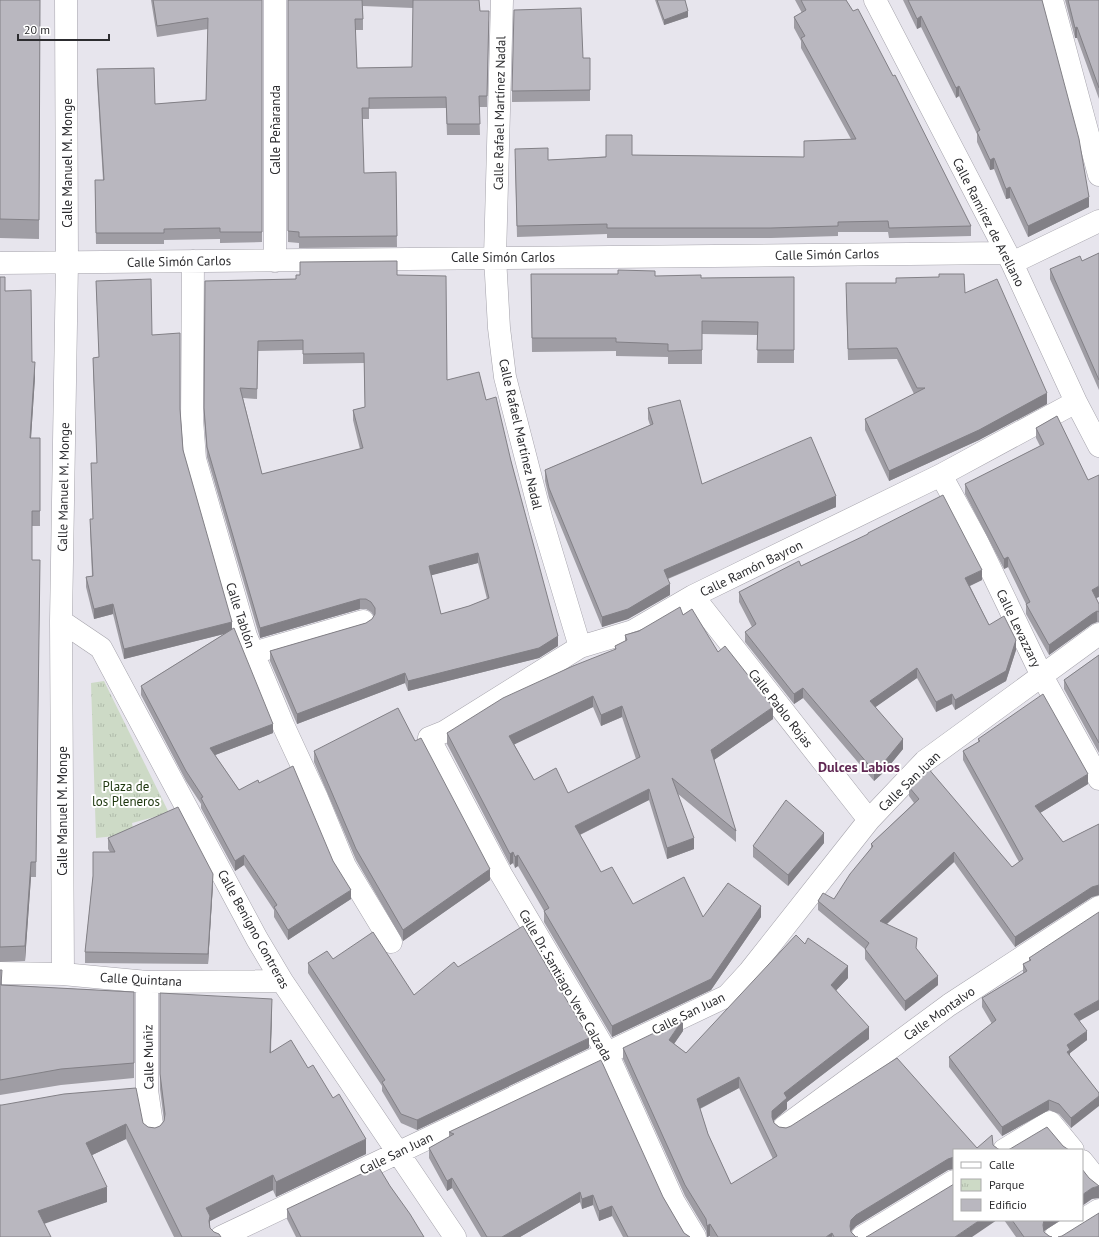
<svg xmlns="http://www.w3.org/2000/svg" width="1099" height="1237" font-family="'PT Sans',sans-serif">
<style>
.park{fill:url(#park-tufts)}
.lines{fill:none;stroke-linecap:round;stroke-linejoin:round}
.minor-casing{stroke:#a5a3ab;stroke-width:23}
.minor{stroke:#fff;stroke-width:22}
.wall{fill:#9f9da4;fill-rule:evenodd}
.shaded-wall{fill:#828086}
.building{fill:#b9b7bf;stroke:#828086;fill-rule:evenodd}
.labels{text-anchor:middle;stroke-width:4;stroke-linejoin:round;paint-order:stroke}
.street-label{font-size:13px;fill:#2c2c2f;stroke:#fff}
.park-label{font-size:13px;fill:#1c350c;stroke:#fff}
.neighbourhood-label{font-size:14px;font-weight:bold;fill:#602853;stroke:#fff}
</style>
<defs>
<pattern id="park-tufts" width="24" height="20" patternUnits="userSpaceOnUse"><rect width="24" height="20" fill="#cddac6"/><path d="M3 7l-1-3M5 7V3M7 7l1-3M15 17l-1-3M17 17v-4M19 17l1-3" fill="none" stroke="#b0bbaa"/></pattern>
</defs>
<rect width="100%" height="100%" fill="#e7e5ed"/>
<path class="park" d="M104 681 169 813 132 823 134 834 96 838 91 683Z"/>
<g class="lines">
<defs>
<path id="minor" d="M502 0 495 257 499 328 505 377 541 517 580 647
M875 0 1012 263 1076 402 1099 446
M1052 0 1099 175
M193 261 192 419 195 459 246 636 284 727 317 798 345 866 391 942
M275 261V0
M0 263 1006 253
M1012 263 1099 221
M941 475 977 541 1042 676 1099 779
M693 596 869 820
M61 621 101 648 257 939 282 981 455 1237
M253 653 363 621
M0 973 63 974 147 982 282 981
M63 974 61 621 67 263 66 0
M147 982V1090L153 1131
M784 1127 949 1005 1099 907
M1004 1150 1050 1122 1073 1150
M1082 1161 1099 1182
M221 1237 727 996 749 972 869 820 925 761 1099 634
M695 1237 674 1202 607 1053 501 874 429 738 444 732 580 647 633 631 693 596 941 475 1076 402
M862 1237 954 1181
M1055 1237 1099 1210"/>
</defs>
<use href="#minor" class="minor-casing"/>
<use href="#minor" class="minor"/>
</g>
<path class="wall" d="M0 0H40L39 239 0 238Z
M151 0H262V242L220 243V239L164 240V244H96L95 180H103L97 80V69L155 104 206 100 208 29 157 37Z
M288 0H479L480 11 489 22 487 107H479L480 135H447L446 108 369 109V119H362L364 173 396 172 397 247 299 248V243L288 242ZM363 6 413 8 412 67 357 68 355 30H363Z
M655 0H685L688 17 664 25Z
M795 0H846L971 226V236L889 238 888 232H838V236L771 238H607V234L517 237 515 159 548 160 632 155 804 157V141L851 139 801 48V41L794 28V17L802 13Z
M903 0H1042L1089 207 1028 237 1010 198 1006 199 994 169 990 170 977 142V134L959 96 956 98 921 27 917 29Z
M1065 0H1099V99L1077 38H1075Z
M590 58V101L512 102V91Z
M1099 253V390L1050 279V269L1082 261Z
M531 274 655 276 701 278 794 277V363H757L758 335 702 334V364H668V357L616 356V351L532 352Z
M397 275 447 380 486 400 511 461 558 646 539 658 408 691 405 683 297 724 270 661V651L366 623 372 619 374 616 371 612 366 609H360L260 638 207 457 204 419 205 281 296 279ZM303 350V364L364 363 365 407 353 410V420L360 449 262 474 243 398 257 399 258 351ZM478 563 487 599 469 606 441 614 431 575Z
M0 277 32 362 35 377 31 438H40V526H32V560H40L36 877H31L25 961 0 962Z
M96 281 152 335 180 410 183 450 232 629 273 733 215 755 239 790 259 783 333 861 351 899 288 940 274 917V910L244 865 235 871 201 808V804L186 781 141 695V686L224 634 124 659 113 614 94 619 86 587V577L92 576 90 529V519H93L91 463H97L93 368V358L99 357Z
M965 293 1047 404 979 440 889 481 865 430V419L914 394 897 359 848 360 846 294Z
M648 408 702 484 836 507 668 579 670 595 628 619 602 627 549 498 545 481V470L650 425 648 419Z
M1057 416 1096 598 1099 604V622H1097L1092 624 1049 655 1026 614V604L1008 567 1004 569 965 494V484L1040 446 1036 438V428Z
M868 533 982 580 970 586 989 625 1016 650 1006 681 955 710 952 704 936 712 917 678 875 707 903 749 885 771 874 781 803 698 794 704 745 642V632L752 627 739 602V592L801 566 868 535Z
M683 615 718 652 773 719 714 760 736 831V842L678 794 694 849 667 859 649 800 580 835 601 872 633 904 703 917H761L711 990 612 1037 544 922V911L518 866 515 868 513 863 510 865 447 744V733L615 650V646L625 641V635ZM593 707 601 726 622 717 636 759 568 793 534 780 514 744Z
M1099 655V753L1064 689V680Z
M978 739 1088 784 1040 813 1063 842 1099 824V895L1092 897 1015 947 954 862 887 924 916 949 938 985 905 1011 865 959V949L818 910V901L834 899 871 848V844L914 803 909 796V787L1012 867 1019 862 963 760V751L978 742Z
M415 741 490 880 403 941 356 860 314 762V751Z
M108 838 213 884 208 964 85 963V952L93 876 110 852 108 849Z
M824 843 788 886 753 857V846Z
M805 944 848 978 836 990 869 1039 787 1102V1109L773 1121 774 1123 779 1127 977 1148 993 1145 998 1149 954 1150V1169L948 1170 856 1226 851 1231 856 1237H858H710V1236L707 1237 706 1231 685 1196 623 1059V1048L683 1031 674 1044 686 1053ZM739 1088 773 1159 731 1184 708 1134 700 1109Z
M1029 958 1079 1021 1087 1040 1070 1053V1056L1099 1093 1071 1128 1059 1114 1049 1110 1002 1136 949 1067V1057L992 1024 982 1007V998L1023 973V964L1029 961Z
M333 959 414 995 458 967 589 1048 417 1130 401 1123 382 1091V1086L308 973V963Z
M0 970 2 985 134 992V1078L61 1085 0 1095Z
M160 993 272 1014 271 1053 308 1068 366 1154 276 1197 273 1190 210 1221V1228L214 1232 221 1237H174L126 1139 92 1155 107 1202 44 1223 0 1237V1105L143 1123 148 1127 155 1128 160 1126 164 1121 160 1089Z
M449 1132 663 1197 684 1233 690 1237H623L612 1216 599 1221 593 1205 582 1209 580 1202 520 1237H481L452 1188 447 1191 429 1158V1148L449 1137Z
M390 1186 424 1237H296L287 1219V1209Z
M1004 1220H1061L1044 1231V1232L1049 1236 1052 1237H1016Z"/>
<path class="shaded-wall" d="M688 11V17L664 25V20Z
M921 16V27L917 29V19Z
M1077 27V38H1075V28Z
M959 86V96L956 98V88Z
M994 158V169L990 170V160Z
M1010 187V198L1006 199V189Z
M1089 197V207L1028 237V226Z
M35 362V377L30 453V438Z
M1047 393V404L979 440 889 481V471Z
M836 496V507L664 580V570Z
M478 553V563L429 576V566Z
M1008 557V567L1004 569V559Z
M982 570V580L965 588V578Z
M670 584V595L628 619 602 627V617Z
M1099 586V597L1092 600V590Z
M360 599V609L260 638V628Z
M113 604V614L94 619V609Z
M1097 611V622L1092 624 1049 655V645L1092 614Z
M232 622V632L124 659V649Z
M558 636V646L539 658 408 691V681Z
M1016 640V650L1006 681 955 710V700Z
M917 668V678L870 711V701Z
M405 673V683L297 724V714Z
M803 688V698L794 704V694Z
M952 694V704L936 712V702Z
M593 696V707L509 747V736Z
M622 706V717L601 726V715Z
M773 707V719L711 762V750Z
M273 724V733L210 757V748Z
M903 739V749L885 771 874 781V771Z
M1088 774V784L1035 816V806Z
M649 789V800L575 837V826Z
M824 833V843L788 886V875Z
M694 838V849L667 859V848Z
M513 852V863L510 865V854Z
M954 852V862L880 930V921Z
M244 855V865L235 871V861Z
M518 855V866L515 868V857Z
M31 862V877L25 961V946Z
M490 869V880L403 941V930Z
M213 874V884L208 964V954Z
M1099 885V895L1092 897 1015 947V937L1092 887Z
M351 890V899L288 940V930Z
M761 906V917L711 990 612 1037V1026Z
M848 966V978L831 996V985Z
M938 976V985L905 1011V1001Z
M272 999V1014L270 1068V1053Z
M1099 1000V1010L1074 1024V1014Z
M683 1019V1031L669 1051V1040Z
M869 1027V1039L787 1102V1109L772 1122V1111L784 1093Z
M1087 1031V1040L1070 1053V1059L1067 1062V1045Z
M589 1038V1048L417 1130V1120Z
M739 1077V1088L697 1110V1099Z
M1099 1096V1106L1071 1128V1118Z
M1049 1100V1110L1002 1136V1127Z
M126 1124V1139L86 1158V1143Z
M366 1139V1154L276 1197V1182Z
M953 1157V1169L948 1170 856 1226 851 1231 850 1226 851 1220 856 1215 948 1159Z
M273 1175V1190L210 1221V1231L206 1208Z
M452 1178V1188L447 1191V1181Z
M1099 1186V1198L1092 1199 1082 1206V1195L1092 1188Z
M107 1187V1202L38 1226V1211Z
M580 1192V1202L520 1237H502Z
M593 1195V1205L582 1209V1199Z
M612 1206V1216L599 1221V1211Z
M980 1220H997L972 1237H955Z
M1044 1220H1061L1044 1231 1043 1225Z
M710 1224V1236L707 1237V1226Z
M832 1233V1237H826Z"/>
<path class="building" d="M0 0H40L39 220 0 219Z
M153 0H262V232H220V228L164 229V233H96L95 180H104L97 69 154 68 155 104 206 100 208 18 157 26Z
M288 0H362L363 19H355L357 68 412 67 413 0H479L480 11H489L487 96H479L480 124H447L446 97 369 98V108H362L364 173 396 172 397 236 299 237V232L288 231Z
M657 0H685L688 11 664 20Z
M801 0H846L853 11 858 9 893 76 895 75 971 226 889 228 888 221 838 222V226L771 228H607V224L517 226 515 149 548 148V160L606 157V135H632V155L804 157V141L856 139 801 38 805 36 794 17 806 10Z
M908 0H1042L1079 139 1089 197 1028 226 1010 187 1006 189 994 158 990 160 977 132 980 130 959 86 956 88 921 16 917 19Z
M1068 0H1099V88L1077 27 1075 28Z
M581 8 583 58H590V90L512 91 514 10Z
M1099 253V380L1050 269 1080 256 1082 261Z
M397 261V275L446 276 447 380 479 372 486 400 496 397 511 461 558 636 539 648 408 681 405 673 297 714 270 651 366 623 372 619 375 614V608L371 602 366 599H360L260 628 207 447 204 408 205 281 296 279V275H300V262ZM303 340V354L364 353 365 407 353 410 363 448 262 474 240 388 257 389 258 341ZM478 553 489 598 469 606 441 614 429 566Z
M618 270 655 271V276L701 275V278L794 277V350H757L758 322 702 321V350L668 351V344L616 342V338H532L531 274H618Z
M939 274H964L965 293 997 279 1047 393 979 430 889 471 865 419 925 388H917L897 348 848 349 846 283H896V278L939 277Z
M0 277H5V291L31 290 32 362H35L30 438H40V511H32V560H40L36 862H31L25 946 0 947Z
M151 279 152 335 180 333V409L183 450 232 622 124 649 113 604 94 609 86 577 93 576 90 519H93L91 463H97L93 358 99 357 96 281Z
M680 400 702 484 811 437 836 496 664 570 670 584 628 609 602 617 549 488 545 470 653 424 648 408Z
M1057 416 1088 480 1099 475V586L1092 590 1099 604V612L1097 611 1092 614 1049 645 1026 604 1030 602 1008 557 1004 559 965 484 1044 444 1036 428Z
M943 495 982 570 965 578 989 625 1004 616 1016 640 1006 671 955 700 952 694 936 702 917 668 870 701 903 739 885 761 874 771 803 688 794 694 745 632 756 624 739 592 799 561 801 566 868 534V533Z
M680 607 683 615 692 609 718 652 725 646 773 707 711 750 736 831 672 778 694 838 667 848 649 789 575 826 601 872 612 867 633 904 684 877 703 917 728 883 761 906 711 979 612 1026 544 911 549 908 518 855 515 857 513 852 510 854 447 733 503 698 573 666 616 649 615 646 627 640 625 635 639 631ZM593 696 601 715 622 706 640 757 568 793 556 768 534 780 509 736Z
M234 628 273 724 210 748 239 790 258 780 259 783 293 766 333 861 351 890 288 930 274 907 277 905 244 855 235 861 201 798 203 797 186 771 141 686Z
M1099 655V743L1064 680Z
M1043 694 1088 774 1035 806 1063 842 1099 824V885L1092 887 1015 937 954 852 880 921 917 938 916 948 938 976 905 1001 865 949 869 943 818 901 823 893 834 899 850 874 873 846 871 844 919 799 909 787 927 767 1012 867 1023 859 963 751 980 741 978 739Z
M398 708 415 741 421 738 490 869 403 930 356 849 314 751Z
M786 800 824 833 788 875 753 846Z
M178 807 213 874 208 954 85 952 93 876V852H115L108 838Z
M1099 912V1000L1074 1014 1087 1031 1067 1045 1070 1050 1067 1052 1099 1093V1096L1071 1118 1059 1104 1049 1100 1002 1127 949 1057 996 1020 982 998 1027 971 1023 964 1031 960 1029 958Z
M523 926 589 1038 417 1120 401 1114 382 1082 385 1080 308 963 327 951 333 959 373 932 414 995 454 962 458 967Z
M796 935 805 944 808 938 848 966 831 985 869 1027 784 1093 787 1098 772 1111V1117L774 1123 779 1127 786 1128 791 1126 897 1058 977 1148 992 1135 993 1145 998 1149 1001 1150H954V1157L948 1159 856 1215 851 1220 850 1226 851 1232 856 1237H858H834L832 1233 826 1237H718L710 1224 707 1226 706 1219 685 1185 623 1048 683 1019 669 1040 686 1053ZM739 1077 777 1156 731 1184 708 1134 697 1099Z
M0 970H2L1 985 134 992V1063L61 1069 0 1080Z
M160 993 272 999 270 1053 291 1040 308 1068 313 1065 333 1098 339 1094 366 1139 276 1182 273 1175 206 1208 210 1216 209 1221 210 1228 214 1232 219 1234 221 1237H182L126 1124 86 1143 107 1187 38 1211 51 1237H0V1105H2L64 1094 136 1088 143 1123 148 1127 155 1128 160 1126 164 1121 165 1114 160 1074Z
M601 1060 663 1197 684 1233 690 1237H628L612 1206 599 1211 593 1195 582 1199 580 1192 502 1237H487L452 1178 447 1181 429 1148 454 1134 449 1132Z
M1047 1127 1063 1146 1069 1150H1007L1010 1149Z
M378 1166 390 1186 410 1214 424 1237H301L287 1209Z
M1082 1169 1089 1178 1099 1186 1092 1188 1082 1195Z
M954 1184V1220H980L955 1237H866L868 1236Z
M1099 1213V1237H1058L1062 1236Z
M1012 1220H1044L1043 1225 1044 1232 1049 1236 1052 1237H1024Z"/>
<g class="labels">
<g class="street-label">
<text transform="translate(499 113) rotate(-89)" y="5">Calle Rafael Martínez Nadal</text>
<text transform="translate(275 130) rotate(-90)" y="5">Calle Peñaranda</text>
<text transform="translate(67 163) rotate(-90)" y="5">Calle Manuel M. Monge</text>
<text transform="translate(989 222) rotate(63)" y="5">Calle Ramírez de Arellano</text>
<text transform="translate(827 254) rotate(-1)" y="5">Calle Simón Carlos</text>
<text x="503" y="262">Calle Simón Carlos</text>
<text transform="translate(179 261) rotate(-1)" y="5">Calle Simón Carlos</text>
<text transform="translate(521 434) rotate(77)" y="5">Calle Rafael Martínez Nadal</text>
<text transform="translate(63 487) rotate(-89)" y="5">Calle Manuel M. Monge</text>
<text transform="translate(751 568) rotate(-26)" y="5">Calle Ramón Bayron</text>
<text transform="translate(241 615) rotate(72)" y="5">Calle Tablón</text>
<text transform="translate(1019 628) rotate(64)" y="5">Calle Levazzary</text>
<text transform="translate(781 708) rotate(52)" y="5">Calle Pablo Rojas</text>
<text transform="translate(909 781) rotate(-44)" y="5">Calle San Juan</text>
<text transform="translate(62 811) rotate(-90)" y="5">Calle Manuel M. Monge</text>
<text transform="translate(254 929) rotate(61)" y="5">Calle Benigno Contreras</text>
<text transform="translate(141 979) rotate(3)" y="5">Calle Quintana</text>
<text transform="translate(566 985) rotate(60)" y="5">Calle Dr. Santiago Veve Calzada</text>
<text transform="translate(688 1013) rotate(-26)" y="5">Calle San Juan</text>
<text transform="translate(939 1013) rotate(-35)" y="5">Calle Montalvo</text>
<text transform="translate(148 1057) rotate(-91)" y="5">Calle Muñiz</text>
<text transform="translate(396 1153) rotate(-26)" y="5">Calle San Juan</text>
</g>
<g class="park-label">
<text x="126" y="791">Plaza de<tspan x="126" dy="15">los Pleneros</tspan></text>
</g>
<g class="neighbourhood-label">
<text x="859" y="772">Dulces Labios</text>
</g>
</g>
<rect x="953" y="1149" width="130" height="72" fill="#ffffff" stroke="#ababac"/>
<rect x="961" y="1162" width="20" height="6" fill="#ffffff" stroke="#ababac"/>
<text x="989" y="1169" font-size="12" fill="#2c2c2f">Calle</text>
<rect x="961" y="1179" width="20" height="12" fill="url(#park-tufts)" stroke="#ababac"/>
<text x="989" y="1189" font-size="12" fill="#2c2c2f">Parque</text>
<rect x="961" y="1199" width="20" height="12" fill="#b9b7bf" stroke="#ababac"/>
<text x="989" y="1209" font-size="12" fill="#2c2c2f">Edificio</text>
<path d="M18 34v6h91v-6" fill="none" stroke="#2c2c2f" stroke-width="2"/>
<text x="24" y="34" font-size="12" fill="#2c2c2f" stroke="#ffffff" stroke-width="3" paint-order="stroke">20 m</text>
</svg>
